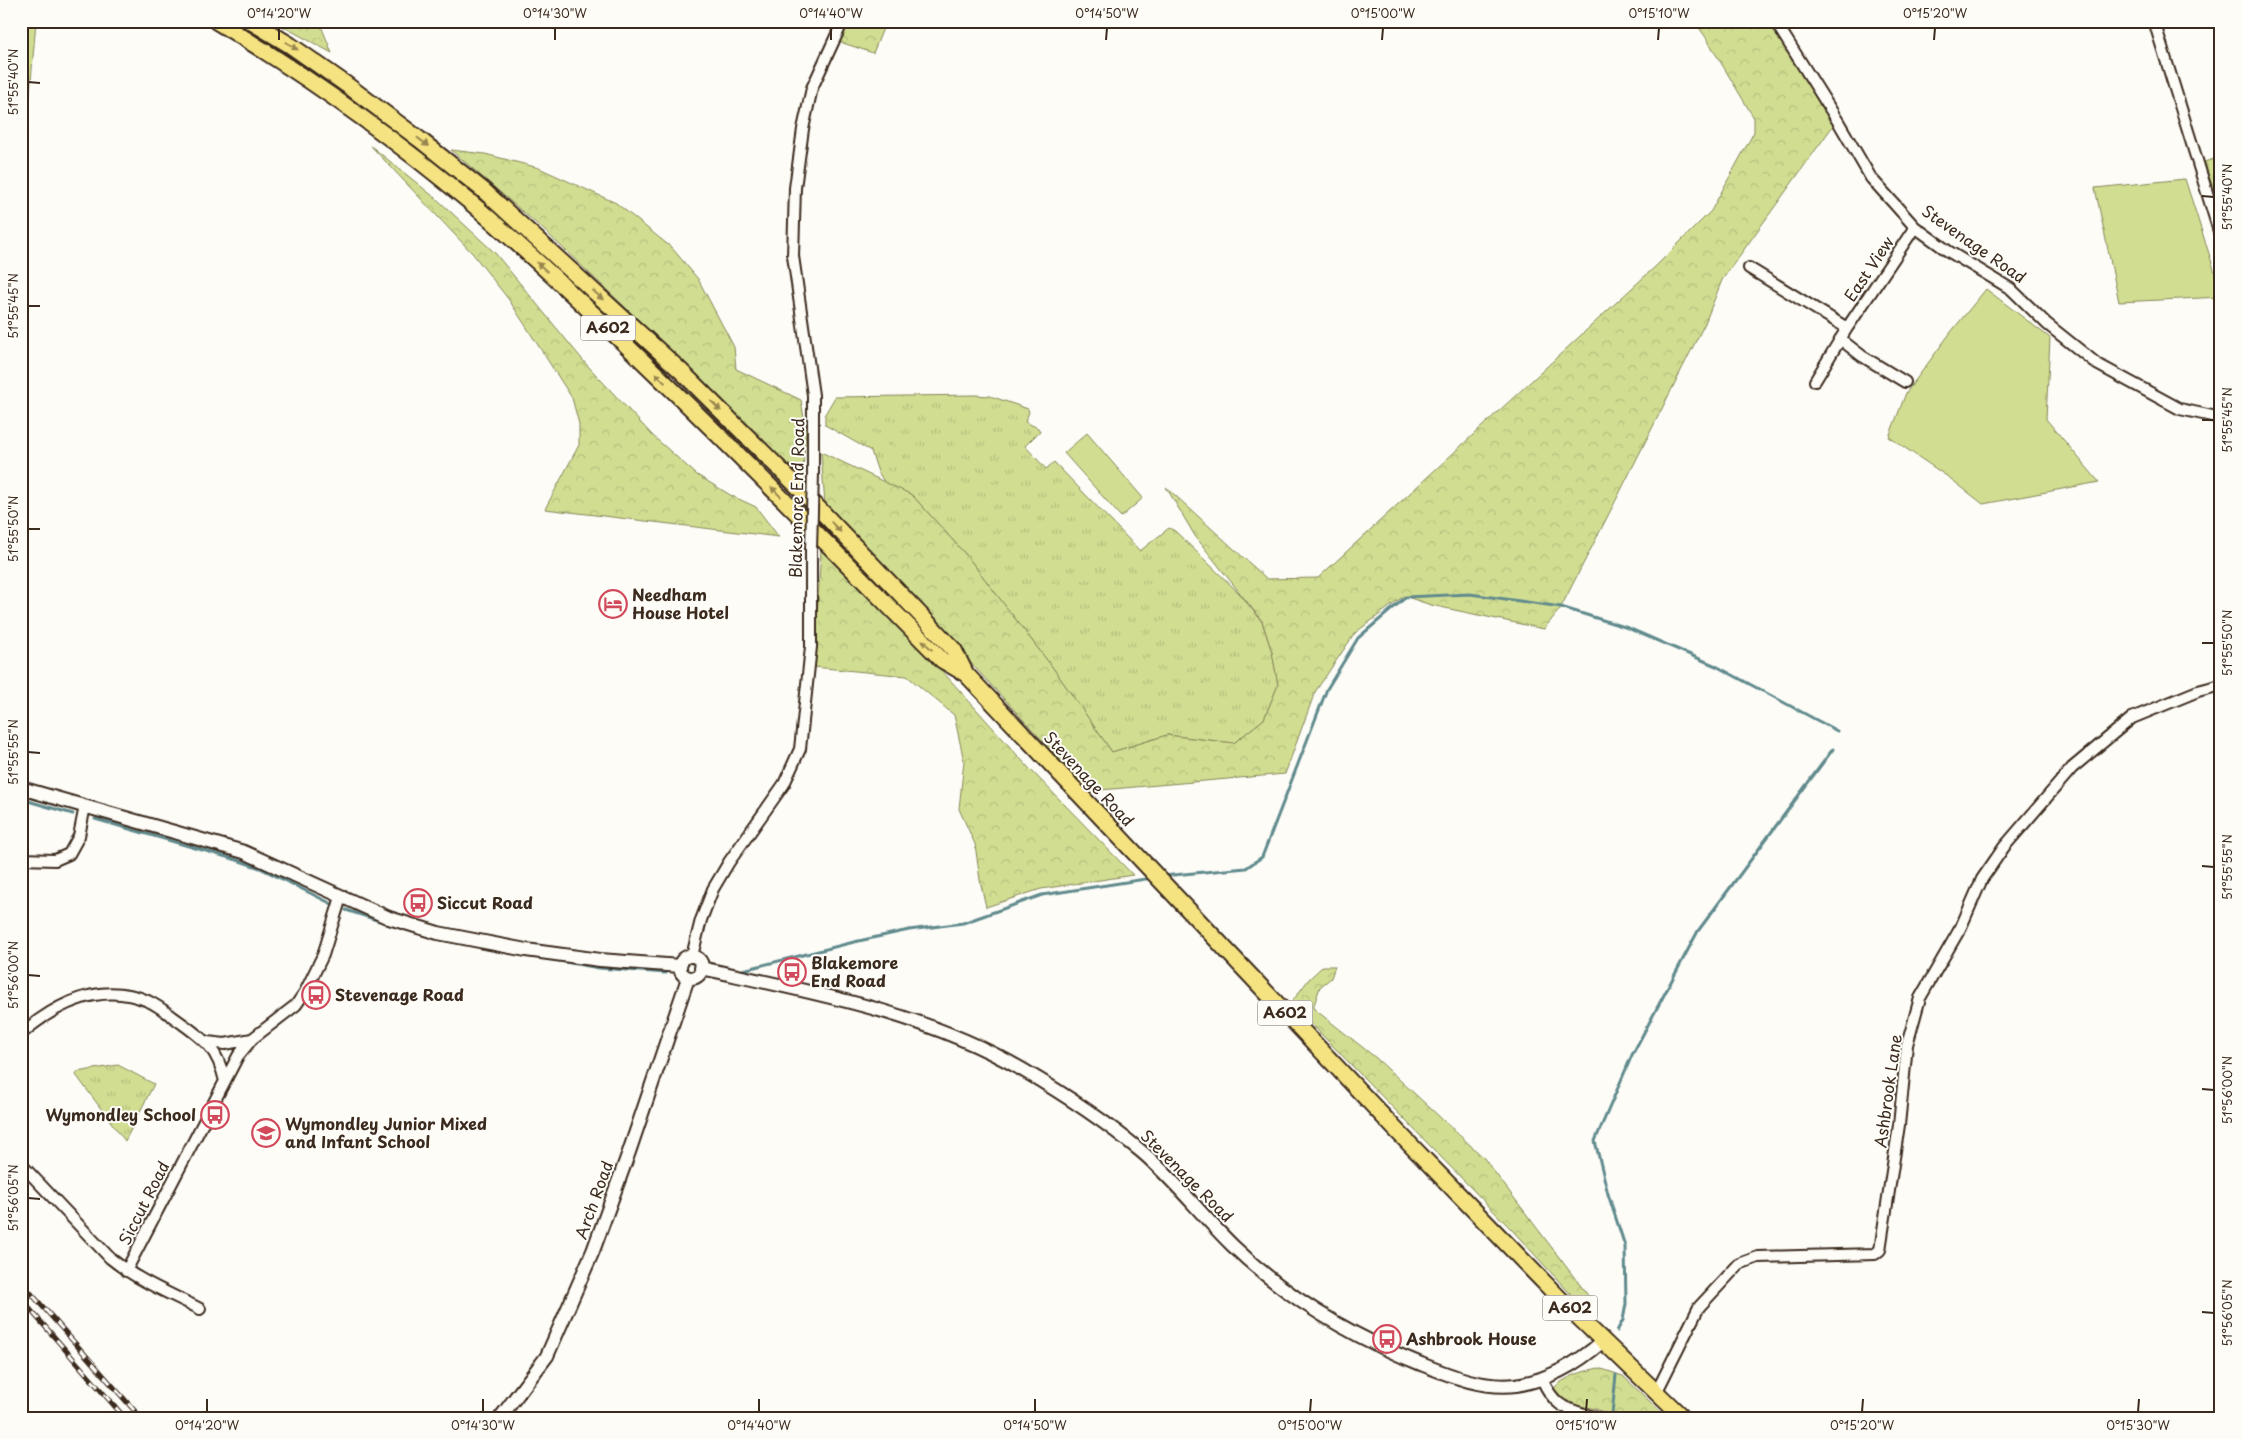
<svg xmlns="http://www.w3.org/2000/svg" width="2242" height="1439" font-family="'Playpen Sans',sans-serif">
<style>
.grass{fill:url(#grass-tufts);stroke:#868458}
.forest{fill:url(#forest-crowns);stroke:#868458}
.cemetery{fill:url(#cemetery-stones);stroke:#868458}
.park{fill:#d1de91;stroke:#868458}
.lines{fill:none;stroke-linecap:round;stroke-linejoin:round}
.stream{stroke:#618a8d;stroke-width:3}
.minor-casing{stroke:#3b2a1e;stroke-width:14}
.tertiary-casing{stroke:#3b2a1e;stroke-width:16}
.primary-casing{stroke:#3b2a1e;stroke-width:19}
.minor{stroke:#fdfcf7;stroke-width:10}
.tertiary{stroke:#fdfcf7;stroke-width:12}
.primary{stroke:#f5e382;stroke-width:15}
.rail-casing{stroke:#3b2a1e;stroke-width:5}
.rail{stroke:#fdfcf7;stroke-width:3;stroke-dasharray:9;stroke-linecap:butt}
.minor-bridge-casing{stroke:#3b2a1e;stroke-width:14;stroke-linecap:butt}
.minor-bridge{stroke:#fdfcf7;stroke-width:10}
.oneway{fill:#988650}
.ticks{fill:none;stroke:#3b2a1e;stroke-width:2}
.labels{text-anchor:middle;stroke-width:4;stroke-linejoin:round;paint-order:stroke}
.shield{fill:#fdfcf7;stroke:#75695f;stroke-width:1}
.shield-label{font-size:15px;font-weight:bold;fill:#3b2a1e}
.street-label{font-size:16px;fill:#3b2a1e;stroke:#fdfcf7}
.poi-label{font-size:16px;font-weight:bold;fill:#3b2a1e;stroke:#fdfcf7;text-anchor:start}
.neatline{fill:none;stroke:#3b2a1e;stroke-width:2}
.ticks-label{font-size:12px;text-anchor:middle;fill:#3b2a1e}
</style>
<defs>
<pattern id="grass-tufts" width="24" height="20" patternUnits="userSpaceOnUse" patternTransform="scale(1.25)"><rect width="24" height="20" fill="#d1de91"/><path d="M3 7l-1-3M5 7V3M7 7l1-3M15 17l-1-3M17 17v-4M19 17l1-3" fill="none" stroke="#b4bf7d"/></pattern>
<pattern id="forest-crowns" width="20" height="18" patternUnits="userSpaceOnUse" patternTransform="scale(1.25)"><rect width="20" height="18" fill="#d1de91"/><path d="M2 6a3 3 0 1 1 6 0M12 15a3 3 0 1 1 6 0" fill="none" stroke="#b4bf7d"/></pattern>
<pattern id="cemetery-stones" width="16" height="16" patternUnits="userSpaceOnUse" patternTransform="scale(1.25)"><rect width="16" height="16" fill="#d1de91"/><path d="M2 7V4a2 2 0 0 1 4 0v3zM10 15v-3a2 2 0 0 1 4 0v3z" fill="#b4bf7d"/></pattern>
</defs>
<rect width="100%" height="100%" fill="#fdfcf7"/>
<filter id="ink" filterUnits="userSpaceOnUse"><feTurbulence type="fractalNoise" baseFrequency=".02" numOctaves="2"/><feDisplacementMap in="SourceGraphic" scale="10" xChannelSelector="R" yChannelSelector="G"/><feConvolveMatrix kernelMatrix="1 2 1 2 8 2 1 2 1" color-interpolation-filters="sRGB"/></filter>
<g filter="url(#ink)">
<path class="grass" d="M975 395 990 396 1028 409 1029 412 1025 422 1038 428 1040 431 1025 446 1046 469 1054 462 1140 551 1169 528 1175 531 1239 593 1262 622 1272 652 1278 685 1264 719 1234 743 1167 735 1112 752 1053 668 967 556 912 495 885 483 878 472 871 451 825 425V414L835 397Z
M118 1065 154 1084 125 1141 76 1075 77 1072Z"/>
<path class="forest" d="M273 21H319L332 53Z
M848 21H886L873 53 840 42Z
M1694 21H1771L1835 123 1722 280 1705 323 1616 500 1560 609 1544 629 1431 605 1404 596 1355 633 1315 692 1285 774 1089 791 825 505 821 452 912 495 967 556 1053 668 1112 752 1167 735 1234 743 1264 719 1278 685 1272 652 1262 621 1195 536 1166 487 1267 579 1318 578 1657 265 1711 211 1754 132V118L1705 36Z
M371 146 439 201 495 253 586 364 653 436 697 475 732 496 756 507 779 537 545 509 579 445V424L572 398 509 300 473 254Z
M451 150 485 154 539 168 616 203 672 248 698 279 734 347 736 369 801 400 806 430 802 482 628 310 545 231Z
M821 548 934 662 1027 766 1133 875 1041 889 986 907 980 880 975 844 959 809 964 761 954 715 907 676 814 667Z
M1323 966H1335L1331 978 1320 987 1313 1008 1376 1058 1483 1157 1590 1298 1585 1302H1578L1512 1230 1291 1003 1309 979Z
M1599 1368 1623 1376 1667 1418H1619L1596 1409 1561 1402 1553 1389C1564 1377 1583 1371 1599 1368Z"/>
<path class="cemetery" d="M2221 157V210L2204 162Z"/>
<path class="park" d="M21 21H36L21 202Z
M2185 179 2221 291V297L2119 302 2095 188Z
M1986 289 2050 338 2046 419 2099 482 1983 504 1951 479 1889 437 1906 393 1951 332Z
M1087 433 1143 498 1121 517 1064 453Z"/>
<g class="lines">
<path class="stream" d="M21 799 73 814
M95 819 237 860 260 868 334 905
M1163 876 1246 868 1262 857 1327 689 1358 638 1406 597 1470 594 1561 607 1628 628 1716 666 1837 731
M346 910 383 922
M442 940 599 968 666 973
M739 971 854 942 909 930 963 923 1042 895 1152 878
M1617 1331 1623 1320 1626 1304 1625 1246 1608 1194 1595 1141 1632 1055 1698 931 1833 749
M1612 1414 1616 1375"/>
<defs>
<path id="minor" d="M1775 21 1839 123 1871 178 1915 227 1948 251 2011 289 2047 324 2097 364 2180 409 2221 418
M2154 21 2221 238
M1749 268 1847 328
M1840 339 1862 356 1905 382
M1815 381 1847 328 1915 227
M813 473V395L793 256 795 188 803 129 812 88 843 21
M21 859 55 860 69 854 79 836 85 806
M692 956 701 920 713 889 729 862 784 784 800 749 811 647V550
M21 1034C56 1004 101 981 148 1001 159 1006 170 1015 180 1022 206 1041 217 1048 225 1081
M207 1042 225 1044 252 1039
M21 1164 110 1258C138 1281 169 1293 200 1309
M126 1271 238 1056 252 1039 296 1005 305 992 323 955 341 897
M1542 1379C1556 1410 1567 1408 1597 1418
M1656 1393 1699 1307 1739 1264 1758 1257 1875 1254 1880 1250 1899 1125 1907 1045 1920 998 1961 927 1982 879 2004 847 2072 768 2132 718 2198 691 2221 685"/>
<path id="tertiary" d="M21 788 244 852 389 918 438 933 526 950 600 960 680 966
M680 967a11 11 0 1 1 22 0a11 11 0 1 1-22 0Z
M701 968C810 992 925 1012 1023 1070 1064 1094 1105 1121 1142 1152 1175 1180 1202 1216 1233 1246 1287 1298 1351 1336 1421 1364 1451 1376 1483 1389 1516 1385 1550 1380 1578 1363 1603 1341
M500 1418 547 1356 593 1251 629 1152 688 978"/>
<path id="primary" d="M216 21C306 75 390 135 470 202 525 248 576 298 628 347 735 449 838 555 942 660L966 674
M250 21 290 45 347 85 419 139 483 190 681 371 800 489 954 650 966 674 1397 1131 1569 1308 1683 1418"/>
</defs>
<use href="#minor" class="minor-casing"/>
<use href="#tertiary" class="tertiary-casing"/>
<use href="#primary" class="primary-casing"/>
<use href="#minor" class="minor"/>
<use href="#tertiary" class="tertiary"/>
<use href="#primary" class="primary"/>
<defs>
<path id="rail" d="M21 1282 141 1418
M21 1299 125 1418"/>
</defs>
<use href="#rail" class="rail-casing"/>
<use href="#rail" class="rail"/>
<defs>
<path id="minor-bridge" d="M811 550 813 473"/>
</defs>
<use href="#minor-bridge" class="minor-bridge-casing"/>
<use href="#minor-bridge" class="minor-bridge"/>
</g>
<defs><path id="oneway-solid" d="M-6-.8H1V-3.2L6.5 0L1 3.2V.8H-6Z" transform="scale(1.25)"/></defs>
<g class="oneway">
<use href="#oneway-solid" transform="translate(292 46) rotate(33)"/>
<use href="#oneway-solid" transform="translate(423 142) rotate(38)"/>
<use href="#oneway-solid" transform="translate(542 267) rotate(-138)"/>
<use href="#oneway-solid" transform="translate(598 295) rotate(42)"/>
<use href="#oneway-solid" transform="translate(660 378) rotate(-136)"/>
<use href="#oneway-solid" transform="translate(716 406) rotate(45)"/>
<use href="#oneway-solid" transform="translate(776 492) rotate(-135)"/>
<use href="#oneway-solid" transform="translate(836 527) rotate(46)"/>
<use href="#oneway-solid" transform="translate(927 645) rotate(-135)"/>
</g>
</g>
<path class="ticks" d="M279 40V28M555 40V28M831 40V28M1106 40 1107 28M1382 40 1383 28M1658 40 1659 28M1934 40 1935 28M28 82 40 83M2202 196 2214 197M28 306H40M2202 420H2214M28 529H40M2202 643H2214M28 752 40 753M2202 866 2214 867M28 975 40 976M2202 1089 2214 1090M28 1198 40 1199M2202 1312 2214 1313M207 1412V1399M483 1412V1399M759 1412V1399M1035 1412V1399M1310 1412 1311 1399M1586 1412 1587 1399M1862 1412 1863 1399M2138 1412 2139 1399"/>
<defs>
<symbol id="hotel-ring" viewBox="-11 -11 22 22"><circle r="9.5" fill="#fdfcf7" stroke="#d1495b" stroke-width="1.5"/><path d="M-6-4.5h1.5V1H6V5H4.5V3h-9V5H-6ZM-4 0a1.8 1.8 0 1 1 3.6 0ZM.5 0V-2.5h3Q6-2.5 6 0Z" fill="#d1495b"/></symbol>
<symbol id="bus-ring" viewBox="-11 -11 22 22"><circle r="9.5" fill="#fdfcf7" stroke="#d1495b" stroke-width="1.5"/><path d="M-5-6H5V4H4V6H2V4H-2V6H-4V4H-5ZM-3.5-4V0h7V-4ZM-3.5 1.2v1.5H-2V1.2ZM2 1.2v1.5H3.5V1.2Z" fill="#d1495b"/></symbol>
<symbol id="school-ring" viewBox="-11 -11 22 22"><circle r="9.5" fill="#fdfcf7" stroke="#d1495b" stroke-width="1.5"/><path d="M0-5L7-2L0 1L-7-2ZM-4 1L0 2.5L4 1V4Q0 6-4 4Z" fill="#d1495b"/></symbol>
</defs>
<g fill-rule="evenodd">
<use href="#hotel-ring" x="597" y="588" width="32" height="32"/>
<use href="#bus-ring" x="402" y="887" width="32" height="32"/>
<use href="#bus-ring" x="776" y="956" width="32" height="32"/>
<use href="#bus-ring" x="300" y="979" width="32" height="32"/>
<use href="#bus-ring" x="199" y="1099" width="32" height="32"/>
<use href="#school-ring" x="250" y="1117" width="32" height="32"/>
<use href="#bus-ring" x="1371" y="1323" width="32" height="32"/>
</g>
<g class="labels">
<g class="shield">
<rect x="580.5" y="315.5" width="55" height="25" rx="4"/>
<rect x="1257.5" y="1000.5" width="55" height="25" rx="4"/>
<rect x="1542.5" y="1295.5" width="55" height="25" rx="4"/>
</g>
<g class="shield-label">
<text x="608" y="333">A602</text>
<text x="1285" y="1018">A602</text>
<text x="1570" y="1313">A602</text>
</g>
<g class="street-label">
<text transform="translate(1974 244) rotate(35)" y="6">Stevenage Road</text>
<text transform="translate(1869 269) rotate(-56)" y="6">East View</text>
<text transform="translate(797 498) rotate(-89)" y="6">Blakemore End Road</text>
<text transform="translate(1089 779) rotate(47)" y="6">Stevenage Road</text>
<text transform="translate(1888 1091) rotate(-82)" y="6">Ashbrook Lane</text>
<text transform="translate(1187 1176) rotate(45)" y="6">Stevenage Road</text>
<text transform="translate(594 1200) rotate(-70)" y="6">Arch Road</text>
<text transform="translate(144 1203) rotate(-63)" y="6">Siccut Road</text>
</g>
<g class="poi-label">
<text x="632" y="601">Needham<tspan x="632" dy="18">House Hotel</tspan></text>
<text x="437" y="909">Siccut Road</text>
<text x="811" y="969">Blakemore<tspan x="811" dy="18">End Road</tspan></text>
<text x="335" y="1001">Stevenage Road</text>
<text x="196" y="1121" text-anchor="end">Wymondley School</text>
<text x="285" y="1130">Wymondley Junior Mixed<tspan x="285" dy="18">and Infant School</tspan></text>
<text x="1406" y="1345">Ashbrook House</text>
</g>
</g>
<rect width="2242" height="1439" fill="none" stroke="#fdfcf7" stroke-width="55"/>
<rect x="28" y="28" width="2186" height="1384" class="neatline"/>
<g class="ticks-label">
<text x="279" y="18">0°14'20"W</text>
<text x="555" y="18">0°14'30"W</text>
<text x="831" y="18">0°14'40"W</text>
<text x="1107" y="18">0°14'50"W</text>
<text x="1383" y="18">0°15'00"W</text>
<text x="1659" y="18">0°15'10"W</text>
<text x="1935" y="18">0°15'20"W</text>
<text transform="translate(14 82) rotate(-90)" y="4">51°55'40"N</text>
<text transform="translate(2228 197) rotate(-90)" y="4">51°55'40"N</text>
<text transform="translate(14 306) rotate(-90)" y="4">51°55'45"N</text>
<text transform="translate(2228 420) rotate(-90)" y="4">51°55'45"N</text>
<text transform="translate(14 529) rotate(-90)" y="4">51°55'50"N</text>
<text transform="translate(2228 643) rotate(-90)" y="4">51°55'50"N</text>
<text transform="translate(14 752) rotate(-90)" y="4">51°55'55"N</text>
<text transform="translate(2228 867) rotate(-90)" y="4">51°55'55"N</text>
<text transform="translate(14 975) rotate(-90)" y="4">51°56'00"N</text>
<text transform="translate(2228 1090) rotate(-90)" y="4">51°56'00"N</text>
<text transform="translate(14 1198) rotate(-90)" y="4">51°56'05"N</text>
<text transform="translate(2228 1313) rotate(-90)" y="4">51°56'05"N</text>
<text x="207" y="1430">0°14'20"W</text>
<text x="483" y="1430">0°14'30"W</text>
<text x="759" y="1430">0°14'40"W</text>
<text x="1035" y="1430">0°14'50"W</text>
<text x="1310" y="1430">0°15'00"W</text>
<text x="1586" y="1430">0°15'10"W</text>
<text x="1862" y="1430">0°15'20"W</text>
<text x="2138" y="1430">0°15'30"W</text>
</g>
</svg>
